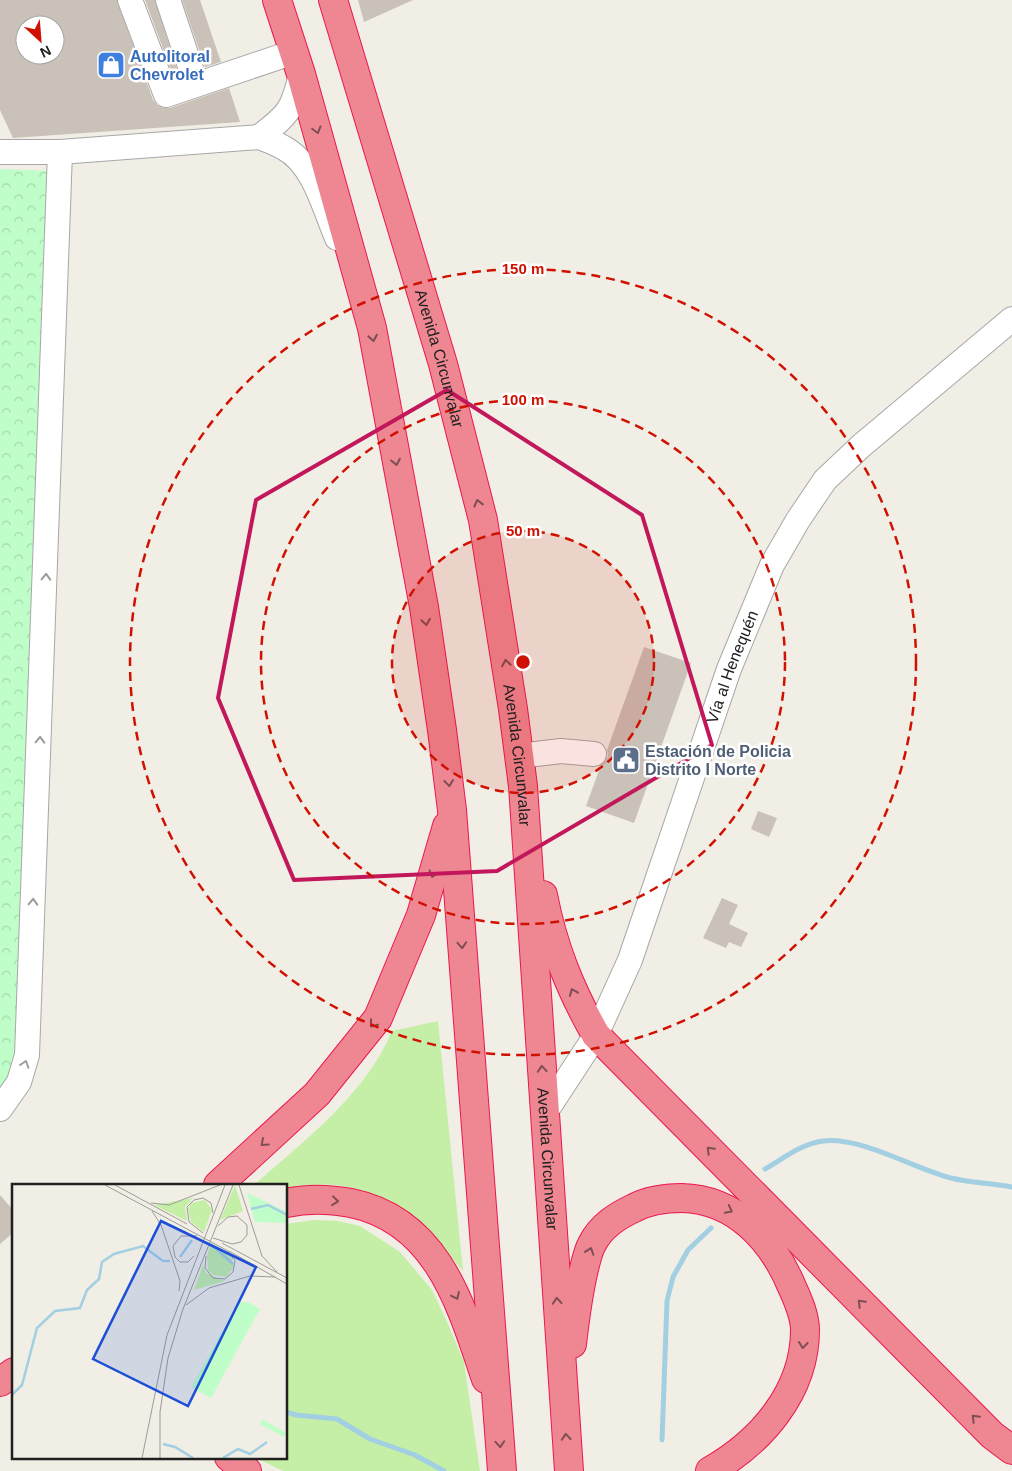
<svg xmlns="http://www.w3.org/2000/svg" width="1012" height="1471" font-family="Arial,sans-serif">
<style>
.grass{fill:#c5efa7}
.park{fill:url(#park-crowns)}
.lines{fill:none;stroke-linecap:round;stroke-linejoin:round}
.stream{stroke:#a2cfe2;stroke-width:5}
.building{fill:#cac1b8;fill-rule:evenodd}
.minor-casing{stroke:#a7a7a7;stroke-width:26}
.highway-casing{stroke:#eb174f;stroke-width:30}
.minor{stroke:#fff;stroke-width:24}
.highway{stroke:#ef8792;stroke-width:28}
.oneway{stroke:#7d4e53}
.oneway2{stroke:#9b9b9b}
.marked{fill:none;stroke:#c2185b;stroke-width:4;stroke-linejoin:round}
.ring{fill:none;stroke:#d01000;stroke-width:2.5;stroke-dasharray:9 6}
.labels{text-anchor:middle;stroke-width:5;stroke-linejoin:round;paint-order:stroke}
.shop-label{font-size:16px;font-weight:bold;fill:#366cbe;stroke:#fff;text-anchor:start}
.street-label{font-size:16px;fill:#202020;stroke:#fff}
.service-label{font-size:16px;font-weight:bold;fill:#4e5e75;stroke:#fff;text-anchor:start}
.inset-river{fill:none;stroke:#a2cfe2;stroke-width:2.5}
.inset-road{fill:none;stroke:#9d9c96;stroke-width:1}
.view{fill:#1d4ed8;fill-opacity:0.15;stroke:#1d4ed8;stroke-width:2.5}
.inset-edge{fill:none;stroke:#202020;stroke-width:2.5}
.centre{fill:#d01000;stroke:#fff;stroke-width:2.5}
.ring-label{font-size:15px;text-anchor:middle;font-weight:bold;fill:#d01000;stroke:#fff;stroke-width:5;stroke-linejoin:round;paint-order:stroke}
</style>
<defs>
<pattern id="park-crowns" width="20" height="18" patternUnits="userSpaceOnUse" patternTransform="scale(1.25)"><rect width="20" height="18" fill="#bffec9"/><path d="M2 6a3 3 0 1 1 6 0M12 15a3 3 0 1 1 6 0" fill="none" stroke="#a4d9ac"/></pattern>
</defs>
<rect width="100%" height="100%" fill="#f1eee5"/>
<path class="grass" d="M438 1021 463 1271C418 1216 363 1168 286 1190V1185H254C304 1141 366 1094 392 1031Z
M314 1220 338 1221 360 1226 400 1252 432 1290 448 1324 464 1362 480 1471H283L254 1457H286V1224Z"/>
<path class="park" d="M0 169 53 171 21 1052 0 1097Z"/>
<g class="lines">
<path class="stream" d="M765 1169C784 1158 801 1144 823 1141 860 1136 915 1169 951 1178 971 1183 992 1183 1012 1187
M286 1412 296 1415 337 1419 370 1439 415 1455 444 1471
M662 1440 667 1301 673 1277 688 1250 711 1228"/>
</g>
<path class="building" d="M0 0H117L153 100 157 105 163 108H170L229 88 240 122 13 138 0 110ZM25 25H55V55H25Z
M145 0H155L179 76 174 78Z
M182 0H200L221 62 205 67Z
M358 0H413L364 22Z
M644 647 691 663 634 823 586 806 601 765 605 761 608 756 607 750Z
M758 811 777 818 769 837 751 829Z
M722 898 738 905 729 924 748 933 741 947 729 942 726 948 703 938Z
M0 1195 14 1211V1232L0 1244Z"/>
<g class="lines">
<defs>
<g id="minor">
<path d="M130 0 166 95 294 52"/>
<path d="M168 0 196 84"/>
<path d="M259 137C288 115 293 110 301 74"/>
<path d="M0 152H60L259 137C267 140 276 143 284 148 314 164 324 208 337 238"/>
<path d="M519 756 561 751 594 754"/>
<path d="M0 1109 19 1082 27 1055 60 152"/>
<path id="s1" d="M545 1113 596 1035 630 960 729 669 772 565 798 520 825 480 861 446 1012 319"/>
</g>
<g id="highway">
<path d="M277 0 301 74 372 328 424 607 442 730 452 810 502 1471"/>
<path id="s2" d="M333 0 443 364 483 520 513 709 523 786 569 1471"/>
<path d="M543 895C553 947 570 989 596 1035L992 1435 1012 1450"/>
<path d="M218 1185 317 1094 378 1018 421 915 447 826"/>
<path d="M286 1203C308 1198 330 1199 351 1203 438 1221 461 1305 486 1379"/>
<path d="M572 1344C575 1318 578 1294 584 1269 586 1261 588 1251 592 1244 601 1226 617 1216 634 1208 649 1200 665 1198 682 1198 736 1199 773 1241 792 1287 798 1300 805 1316 805 1330 805 1392 761 1442 710 1471"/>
<path d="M0 1382 14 1372"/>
<path d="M229 1457 247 1471"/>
</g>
</defs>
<use href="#minor" class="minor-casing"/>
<use href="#highway" class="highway-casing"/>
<use href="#minor" class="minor"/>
<use href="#highway" class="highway"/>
</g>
<defs><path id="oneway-chevron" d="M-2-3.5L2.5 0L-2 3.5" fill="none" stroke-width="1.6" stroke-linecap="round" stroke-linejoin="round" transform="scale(1.25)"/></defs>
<g class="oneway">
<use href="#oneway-chevron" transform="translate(317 130) rotate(74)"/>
<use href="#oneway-chevron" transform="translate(373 338) rotate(80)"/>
<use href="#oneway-chevron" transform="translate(396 462) rotate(79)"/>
<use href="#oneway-chevron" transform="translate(478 503) rotate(-104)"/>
<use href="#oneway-chevron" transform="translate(426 622) rotate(81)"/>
<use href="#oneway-chevron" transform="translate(506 663) rotate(-99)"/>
<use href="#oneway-chevron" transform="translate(449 783) rotate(83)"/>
<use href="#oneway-chevron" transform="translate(433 874) rotate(107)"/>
<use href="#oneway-chevron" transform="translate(462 945) rotate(86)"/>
<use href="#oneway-chevron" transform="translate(573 992) rotate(-112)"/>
<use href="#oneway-chevron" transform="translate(373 1024) rotate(127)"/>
<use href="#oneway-chevron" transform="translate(542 1069) rotate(-94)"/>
<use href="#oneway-chevron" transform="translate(264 1143) rotate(138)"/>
<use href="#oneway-chevron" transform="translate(710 1150) rotate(-135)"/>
<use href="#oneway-chevron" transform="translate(335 1201) rotate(6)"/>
<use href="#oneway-chevron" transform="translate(729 1210) rotate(27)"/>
<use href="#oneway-chevron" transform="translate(590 1251) rotate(-71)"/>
<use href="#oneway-chevron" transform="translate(456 1296) rotate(65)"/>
<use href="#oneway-chevron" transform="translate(557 1301) rotate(-94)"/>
<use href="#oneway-chevron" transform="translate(861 1303) rotate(-135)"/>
<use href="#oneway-chevron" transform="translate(803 1345) rotate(97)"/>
<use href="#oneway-chevron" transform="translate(975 1418) rotate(-135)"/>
<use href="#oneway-chevron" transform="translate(566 1437) rotate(-94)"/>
<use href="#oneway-chevron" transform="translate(500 1444) rotate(86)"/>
</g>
<g class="oneway2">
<use href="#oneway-chevron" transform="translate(46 577) rotate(-88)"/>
<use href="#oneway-chevron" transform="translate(40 740) rotate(-88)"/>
<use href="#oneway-chevron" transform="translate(33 902) rotate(-88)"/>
<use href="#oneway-chevron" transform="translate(25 1064) rotate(-72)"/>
</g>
<path class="marked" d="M447 390 642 515 712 745 497 871 294 880 218 698 256 500Z"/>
<circle cx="523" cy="662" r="131" fill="#d01000" fill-opacity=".12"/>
<g class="ring">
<circle cx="523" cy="662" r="131"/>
<circle cx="523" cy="662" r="262"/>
<circle cx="523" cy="662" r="393"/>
</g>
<defs>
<symbol id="shop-square" viewBox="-11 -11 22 22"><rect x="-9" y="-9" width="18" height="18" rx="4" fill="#3f7fe0" stroke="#fff"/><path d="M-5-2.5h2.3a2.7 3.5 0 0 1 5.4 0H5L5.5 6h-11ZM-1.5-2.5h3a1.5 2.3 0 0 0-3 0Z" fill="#fff"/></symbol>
<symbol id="civic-square" viewBox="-11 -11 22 22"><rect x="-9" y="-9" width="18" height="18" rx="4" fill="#5c6f8a" stroke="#fff"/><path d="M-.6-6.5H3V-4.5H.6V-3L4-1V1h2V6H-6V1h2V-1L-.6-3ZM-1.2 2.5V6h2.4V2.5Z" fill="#fff"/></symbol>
</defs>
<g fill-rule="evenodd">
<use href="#shop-square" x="95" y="49" width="32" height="32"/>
<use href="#civic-square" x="610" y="744" width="32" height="32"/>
</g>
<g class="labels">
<g class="shop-label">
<text x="130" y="62">Autolitoral<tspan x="130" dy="18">Chevrolet</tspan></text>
</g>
<g class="street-label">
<text dy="6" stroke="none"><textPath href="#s2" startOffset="374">Avenida Circunvalar</textPath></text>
<text dy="6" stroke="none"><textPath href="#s1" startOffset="486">Vía al Henequén</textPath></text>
<text dy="6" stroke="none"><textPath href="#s2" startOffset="779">Avenida Circunvalar</textPath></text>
<text dy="6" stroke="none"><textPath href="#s2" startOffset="1184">Avenida Circunvalar</textPath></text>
</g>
<g class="service-label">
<text x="645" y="757">Estación de Policia<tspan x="645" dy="18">Distrito I Norte</tspan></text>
</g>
</g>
<g transform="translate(12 1184)">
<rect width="275" height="275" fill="#f1eee5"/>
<path d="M223 1 231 27 208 36ZM181 14 173 23 175 37 142 21ZM193 16 200 26 192 48 179 38 176 25 179 19ZM199 59 219 72 222 83 214 93 201 91 196 86 195 72ZM191 81 194 89 213 97 182 106Z" fill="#c5efa7"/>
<path d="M235 9 275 28V39L243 38ZM227 118H236L248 125 199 214 179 203ZM250 235 274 249 272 253 248 240Z" fill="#bffec9"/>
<path class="inset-river" d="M239 25 256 21 275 31M202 63 221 80M168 73 180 56M0 211 10 201 25 144 43 127 68 124 75 106 87 95 90 78 102 70 131 62 151 77H158M151 260 163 263 181 274M211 274 226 265 238 270 255 258"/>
<path class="inset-road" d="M93 1 216 67 223 77 221 88 213 95 201 94 193 84 194 72M103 1 175 40M227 1 250 72 265 88M139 19 157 21 208 1M140 27 149 41 168 97 167 107M191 49 177 38 175 23 182 16 191 14 199 19 201 29M201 54 220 60 229 58 235 51V41L225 32 216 33 206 42M210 59 275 94M217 67 275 100M182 72 176 78H168L163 73 161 62 169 52H185M174 121 197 104 238 92 263 93M130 274 155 151 213 1M148 274V228L156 174 171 125 221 1"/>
<path class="view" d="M149 37 244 83 176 222 81 175Z"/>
<rect width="275" height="275" class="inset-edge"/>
</g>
<circle cx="523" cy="662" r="8" class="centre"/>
<g class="ring-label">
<text x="523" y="274">150 m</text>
<text x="523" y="405">100 m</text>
<text x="523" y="536">50 m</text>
</g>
<g transform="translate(40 40) rotate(154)"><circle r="24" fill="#ffffff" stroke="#a6a6a6"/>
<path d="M0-4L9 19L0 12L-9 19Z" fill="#d01000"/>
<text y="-8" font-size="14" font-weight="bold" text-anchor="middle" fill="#202020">N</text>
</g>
</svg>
